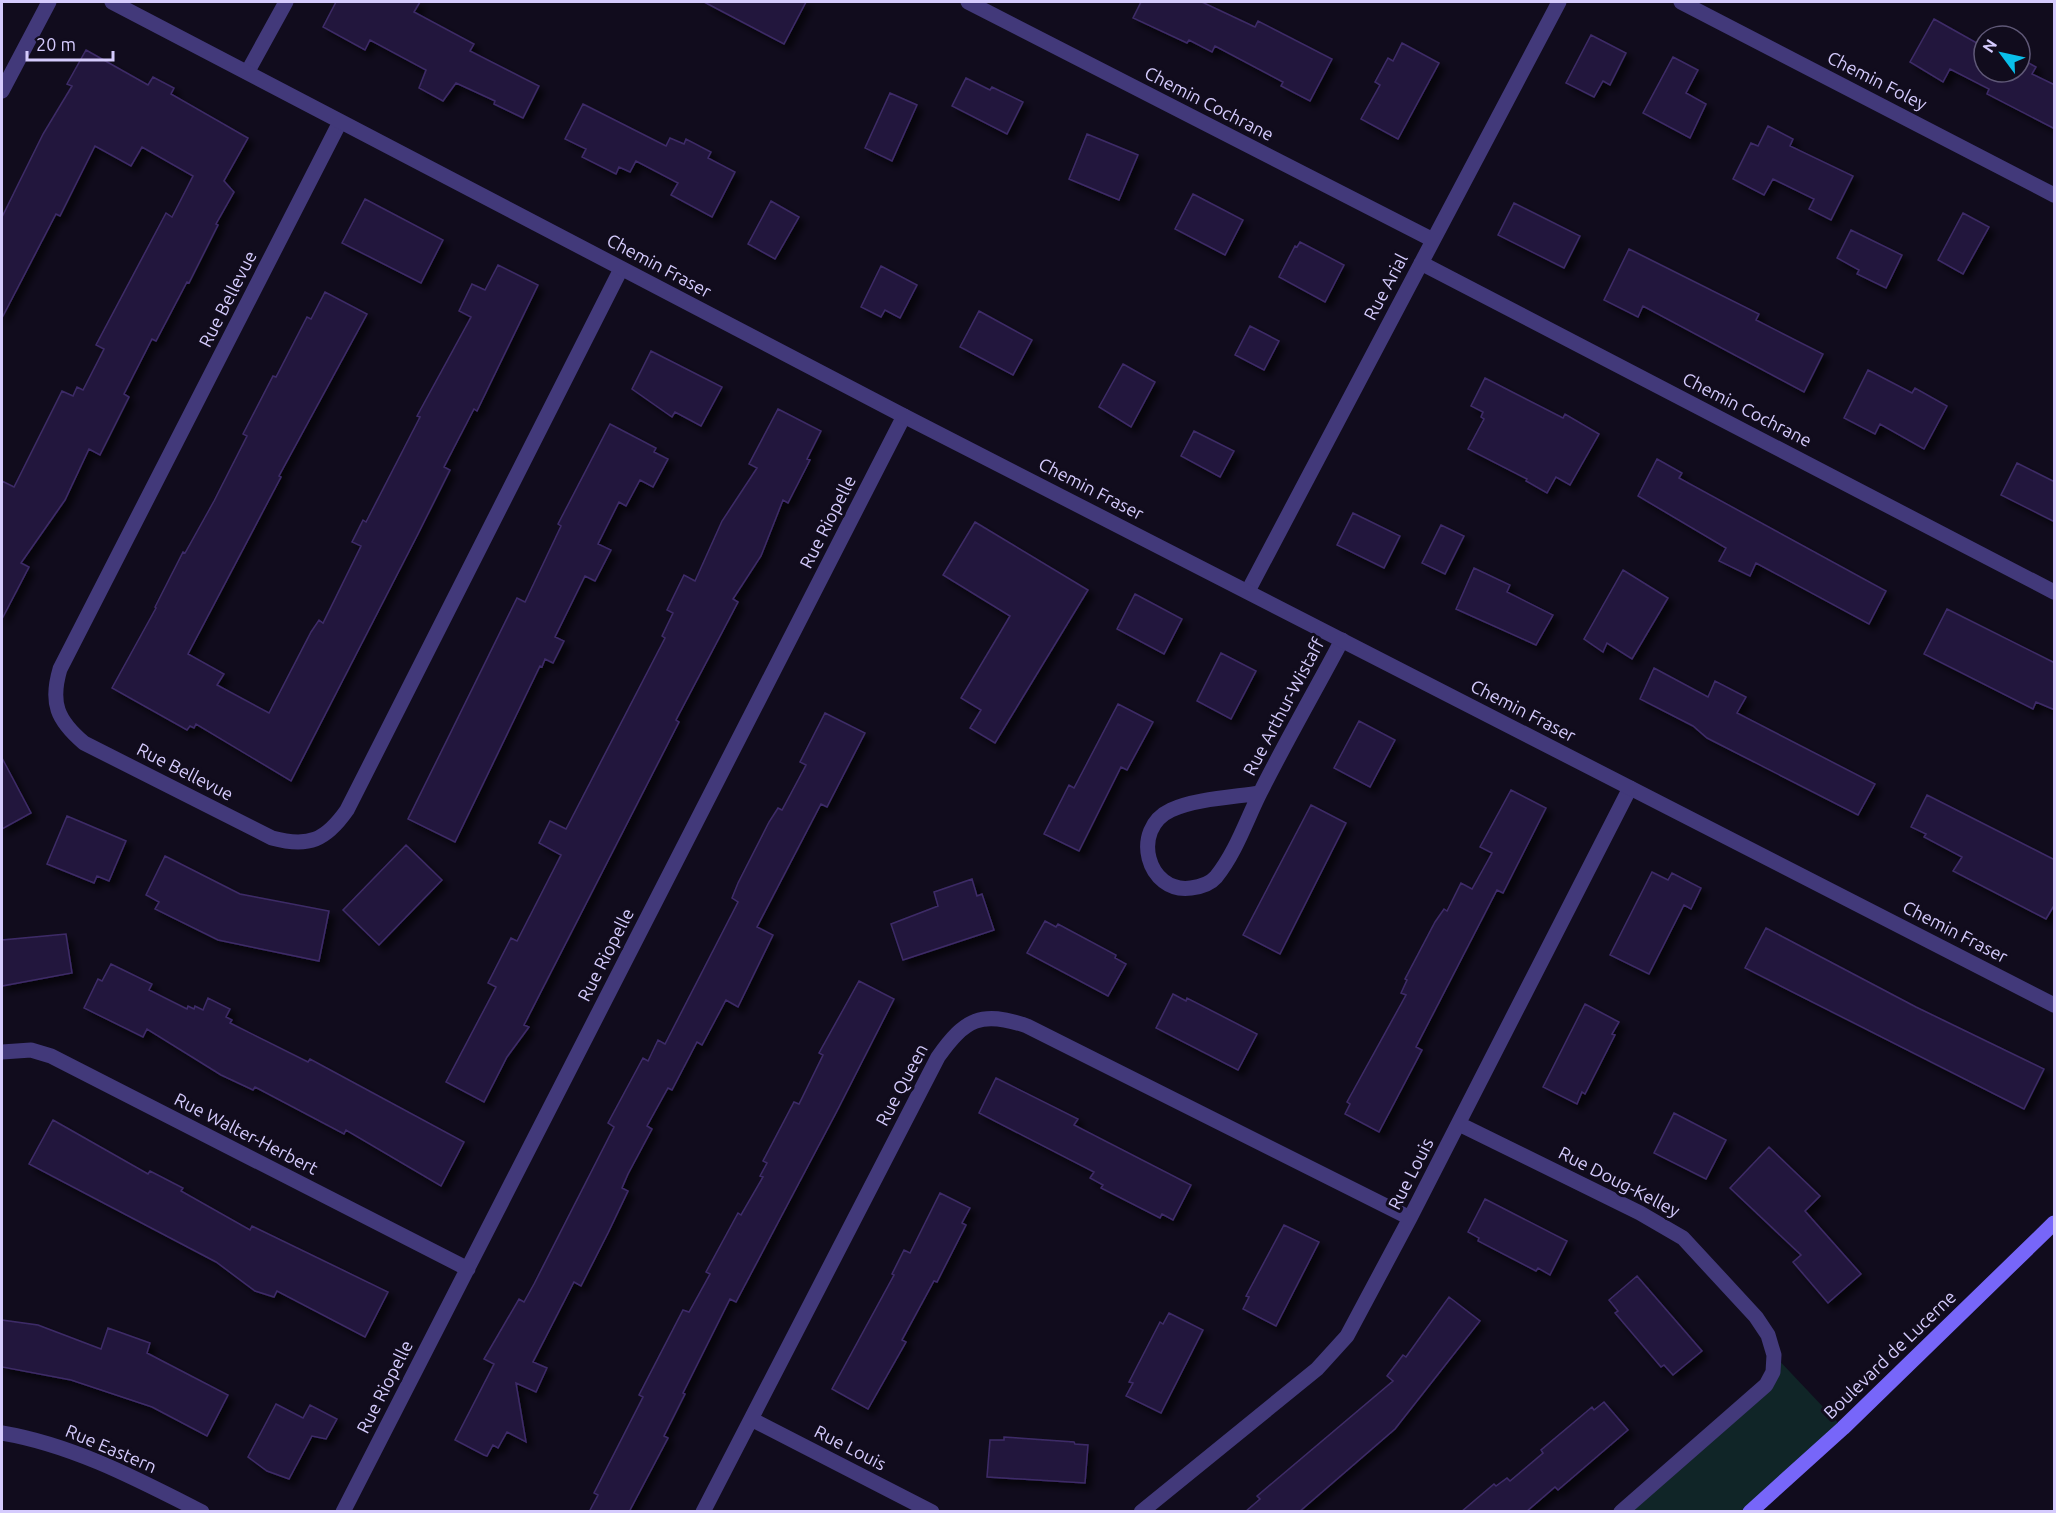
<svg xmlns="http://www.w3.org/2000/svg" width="2056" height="1513" font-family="Ubuntu,sans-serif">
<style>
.green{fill:#102527}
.building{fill:#24193d;stroke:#3e2c68;stroke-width:1.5;filter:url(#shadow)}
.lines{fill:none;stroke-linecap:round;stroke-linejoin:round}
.minor{stroke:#42397a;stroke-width:15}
.tertiary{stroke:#42397a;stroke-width:15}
.secondary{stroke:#7766f9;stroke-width:15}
.labels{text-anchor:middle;stroke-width:6;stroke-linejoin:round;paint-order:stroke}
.street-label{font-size:18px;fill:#d5cbfd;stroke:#110c1d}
</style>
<defs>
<filter id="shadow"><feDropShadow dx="5.5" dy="5.5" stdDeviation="3" flood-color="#0009"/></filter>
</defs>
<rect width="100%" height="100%" fill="#110c1d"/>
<path class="green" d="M1774 1355 1843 1428 1750 1511 1621 1512 1753 1399Z"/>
<path class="building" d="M336 2H420L414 12 474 44 470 51 539 86 523 118 494 104 495 101 456 83 443 101 419 88 426 70 370 40 365 50 323 27Z
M704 2H806L784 44Z
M1141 2H1202L1255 27 1258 21 1332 59 1310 101 1281 86 1283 82 1215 46 1212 52 1189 40 1187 43 1133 18Z
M1934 19 1982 46 1984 42V72H2020V58L2036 67 2032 74 2055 85V129L1987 94 1989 89 1950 69 1943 82 1910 62Z
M1591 35 1626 53 1610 85 1603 81 1594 97 1566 83Z
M1402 43 1439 63 1398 139 1361 119 1380 85 1375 82 1388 58 1393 61Z
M86 50 148 85 153 77 174 88 171 94 248 138 224 181 234 192 216 224 218 225 189 283 187 282 156 341 152 339 124 394 129 397 100 455 89 449 65 500 21 563 29 567 2 619V481L14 487 62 391 73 396 77 387 83 390 104 349 96 345 166 213 172 217 193 176 142 147 131 166 95 146 60 216 56 214 2 318V217L43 134 72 86 67 84Z
M1673 57 1698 70 1686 93 1706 104 1690 138 1643 113Z
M966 78 990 90 992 87 1023 102 1007 134 952 106Z
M890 93 917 105 892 161 865 148Z
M583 104 666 146 670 138 684 144 686 139 711 152 708 158 735 172 712 217 671 195 678 183 636 161 630 172 619 167 616 174 582 157 586 149 565 139Z
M1768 126 1793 139 1790 146 1853 176 1831 220 1809 209 1814 199 1773 179 1764 195 1733 179 1751 143 1758 146Z
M1087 134 1138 155 1119 200 1069 179Z
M1193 194 1243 220 1225 255 1175 229Z
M365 199 443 240 421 283 342 243Z
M771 201 799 217 775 259 748 244Z
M1514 203 1580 236 1564 268 1498 235Z
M1963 213 1989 227 1963 274 1938 260Z
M1851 230 1902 255 1886 288 1857 274 1859 270 1837 258Z
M1300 242 1344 265 1325 302 1279 277 1295 246 1297 247Z
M1629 249 1759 314 1756 320 1823 354 1804 392 1643 306 1638 317 1604 300Z
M498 265 538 285 477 411 474 409 444 467 450 470 418 534 291 781 196 724 194 728 190 726 187 730 112 688 156 608 155 607 183 552 185 553 214 501 247 436 243 434 273 376 276 377 307 317 311 319 325 292 367 314 279 476 281 477 188 654 224 674 217 685 269 713 311 632 319 620 323 623 361 546 352 542 363 520 366 522 420 417 417 416 471 317 459 311 472 284 485 290Z
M881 266 917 285 900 318 885 310 881 317 861 307Z
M979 311 1032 340 1013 375 960 347Z
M1250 326 1279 341 1264 370 1235 355Z
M651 351 722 387 701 426 675 412 672 417 632 389Z
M1123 364 1155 382 1131 427 1099 407Z
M1868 370 1912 393 1915 388 1947 406 1924 449 1880 424 1875 434 1844 418Z
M1485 378 1563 418 1565 414 1599 434 1570 485 1556 477 1547 493 1526 481 1527 479 1468 449 1484 419 1481 417 1483 412 1471 406Z
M778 409 821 431 807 459 810 460 788 503 783 500 761 556 733 599 738 602 676 720 679 722 524 1025 529 1027 507 1057 484 1102 446 1082 496 987 488 983 511 938 517 941 561 855 539 843 550 821 566 829 665 638 662 636 673 613 667 610 684 575 695 581 722 521 757 468 749 464Z
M610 424 656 448 654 452 668 459 653 487 640 480 626 506 619 502 598 544 611 550 595 581 585 576 555 637 564 641 553 663 545 659 542 667 540 666 455 842 408 819 517 598 525 602 561 526 558 524Z
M1194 431 1234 451 1220 477 1181 456Z
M1657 459 1682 473 1679 478 1886 591 1869 624 1756 563 1750 576 1719 561 1726 548 1638 496Z
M2017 463 2055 482V522L2001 495Z
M1353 513 1400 536 1384 568 1337 545Z
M975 522 1088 590 995 743 970 728 981 710 961 698 1010 616 943 575Z
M1441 525 1464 536 1445 574 1422 563Z
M1474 568 1510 585 1507 592 1553 615 1536 645 1456 609Z
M1623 570 1668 598 1632 659 1607 643 1603 652 1584 639Z
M1135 594 1182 619 1164 654 1117 629Z
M1947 609 2055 663V710L2036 702 2033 709 1924 654Z
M1221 653 1256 671 1231 719 1197 701Z
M1654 668 1708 697 1715 681 1746 697 1737 713 1875 784 1858 815 1707 738 1693 726 1640 699Z
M1118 704 1153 722 1127 770 1121 767 1079 851 1044 834 1069 785 1074 788Z
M825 713 865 733 827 807 821 804 757 927 773 935 738 1007 726 1000 702 1045 697 1042 672 1090 668 1088 647 1126 652 1129 628 1174 622 1188 628 1191 608 1233 581 1286 574 1282 533 1362 547 1368 536 1392 516 1383 526 1442 507 1432 498 1448 493 1445 487 1456 484 1455 455 1440 494 1364 484 1359 519 1299 524 1302 534 1284 614 1127 608 1123 643 1058 648 1061 658 1040 665 1044 738 902 732 898 738 883 769 822 778 808 782 810 806 765 800 762Z
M1359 721 1395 740 1370 787 1334 768Z
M2 758 31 813 2 829Z
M1511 790 1546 808 1503 893 1497 890 1416 1047 1422 1050 1379 1132 1345 1114 1350 1104 1347 1102 1406 995 1401 993 1407 980 1405 979 1435 922 1444 909 1447 911 1461 883 1472 889 1492 853 1480 847Z
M1927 795 2055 860V904L2046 919 1953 871 1962 857 1924 837 1926 834 1911 827Z
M1311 805 1346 823 1280 954 1243 935Z
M67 816 126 841 109 881 97 876 94 883 47 864Z
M406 845 442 880 379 945 343 910Z
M165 856 240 894 329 911 319 961 218 940 155 909 159 902 146 895Z
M1652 872 1668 880 1672 873 1701 888 1691 909 1684 905 1649 974 1610 955Z
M972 879 977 896 982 894 994 930 903 960 891 924 938 906 934 892Z
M1045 921 1056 927 1058 924 1116 955 1115 958 1126 964 1108 996 1027 953Z
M1766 928 1916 1007 2044 1069 2024 1109 1745 968Z
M66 934 72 973 2 986V940Z
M111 964 152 984 149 990 187 1009 188 1006 194 1009 195 1006 203 1010 208 998 230 1009 226 1017 232 1020 230 1023 308 1062 310 1059 464 1142 441 1186 346 1130 344 1134 255 1087 253 1090 221 1075 147 1029 143 1037 84 1008 98 979 102 981Z
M859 981 894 999 837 1111 736 1302 730 1299 683 1393 685 1394 664 1436 668 1438 629 1512H589L598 1495 594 1493 643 1397 639 1395 683 1310 689 1312 710 1274 706 1272 738 1213 741 1215 763 1177 760 1176 767 1163 763 1161 794 1102 799 1104 823 1055 819 1053Z
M1173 994 1186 1001 1187 998 1257 1034 1238 1070 1156 1028Z
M1585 1004 1619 1022 1612 1034 1615 1035 1585 1094 1582 1092 1577 1104 1543 1087Z
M996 1078 1078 1119 1074 1125 1191 1185 1173 1220 1162 1214 1160 1218 1101 1188 1103 1185 1090 1178 1094 1172 979 1113Z
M1674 1113 1726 1140 1706 1179 1654 1153Z
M53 1120 148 1174 150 1171 183 1188 181 1191 250 1230 252 1226 388 1292 365 1337 277 1291 274 1297 255 1291 216 1262 29 1164Z
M1769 1147 1820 1196 1805 1211 1861 1274 1828 1303 1793 1262 1801 1255 1730 1188Z
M940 1193 970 1208 962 1223 966 1225 937 1282 934 1281 902 1340 906 1342 868 1409 832 1389 894 1275 892 1274 904 1250 910 1253Z
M1485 1199 1567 1241 1550 1275 1538 1268 1536 1271 1478 1241 1479 1238 1468 1232Z
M1284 1225 1319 1242 1276 1326 1243 1309 1249 1297 1246 1296Z
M1637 1276 1702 1351 1673 1375 1664 1365 1661 1367 1615 1313 1618 1311 1609 1300Z
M1449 1297 1480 1321 1395 1429 1299 1512H1245L1260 1499 1257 1496 1393 1381 1387 1376 1403 1355 1406 1357Z
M1169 1313 1203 1330 1161 1413 1126 1396 1133 1383 1129 1382 1160 1322 1163 1324Z
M2 1320 38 1325 101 1349 108 1328 150 1343 147 1353 228 1395 207 1436 152 1407 71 1380 2 1367Z
M1604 1402 1628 1430 1558 1490 1555 1487 1526 1512H1461L1494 1484 1496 1486 1507 1478 1510 1481 1543 1453 1541 1450 1592 1407 1594 1410Z
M276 1404 303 1418 310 1405 337 1419 326 1439 312 1436 289 1479 267 1471 248 1457Z
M1004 1437 1074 1442 1075 1444 1088 1445 1085 1483 987 1477 990 1440H1004Z"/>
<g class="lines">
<path class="minor" d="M968 2 1433 240
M1681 2 2054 195
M248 71 286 2
M2 91 49 2
M340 122 60 669C50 703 57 720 84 743L272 838C309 848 326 840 347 810L621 269
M1421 263 2054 592
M1248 591 1559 2
M1260 793C1234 797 1194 799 1171 810 1130 829 1147 894 1191 888 1199 887 1210 884 1216 877 1236 852 1246 821 1260 793 1286 741 1315 691 1342 640
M2 1052 31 1050 51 1056 468 1269
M1459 1124 1640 1213 1683 1238 1756 1317 1768 1335 1774 1355 1773 1372 1766 1385 1621 1512
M751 1419 932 1512
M2 1433C73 1445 137 1479 202 1512
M343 1512 904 416
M703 1512 938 1057C965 1019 981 1010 1027 1026L1410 1218
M1141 1512 1317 1369 1347 1336 1410 1218 1630 788"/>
<path class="tertiary" d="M112 2 904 416 2054 1005"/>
<path class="secondary" d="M1750 1512 1843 1428 2054 1223"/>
</g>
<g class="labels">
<g class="street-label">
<text transform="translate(1877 81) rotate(27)" y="6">Chemin Foley</text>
<text transform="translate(1209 104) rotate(27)" y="6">Chemin Cochrane</text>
<text transform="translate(659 266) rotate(28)" y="6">Chemin Fraser</text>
<text transform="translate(1386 287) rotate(-62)" y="6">Rue Arial</text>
<text transform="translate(228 299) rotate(-63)" y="6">Rue Bellevue</text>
<text transform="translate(1747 410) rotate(27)" y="6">Chemin Cochrane</text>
<text transform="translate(1091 489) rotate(27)" y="6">Chemin Fraser</text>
<text transform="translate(828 522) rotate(-63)" y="6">Rue Riopelle</text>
<text transform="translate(1284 707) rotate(-62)" y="6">Rue Arthur-Wistaff</text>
<text transform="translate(1523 711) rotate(27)" y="6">Chemin Fraser</text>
<text transform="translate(185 772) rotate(27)" y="6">Rue Bellevue</text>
<text transform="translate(1955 932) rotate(27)" y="6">Chemin Fraser</text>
<text transform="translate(606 955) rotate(-63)" y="6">Rue Riopelle</text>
<text transform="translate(902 1085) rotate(-62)" y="6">Rue Queen</text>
<text transform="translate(246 1134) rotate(27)" y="6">Rue Walter-Herbert</text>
<text transform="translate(1411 1174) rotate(-63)" y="6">Rue Louis</text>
<text transform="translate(1619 1182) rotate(27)" y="6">Rue Doug-Kelley</text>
<text transform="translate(1890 1355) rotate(-44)" y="6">Boulevard de Lucerne</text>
<text transform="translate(385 1387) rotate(-63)" y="6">Rue Riopelle</text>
<text transform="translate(850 1448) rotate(27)" y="6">Rue Louis</text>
<text transform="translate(111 1449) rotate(23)" y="6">Rue Eastern</text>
</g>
</g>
<rect width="2056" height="1513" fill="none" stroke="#d5cbfd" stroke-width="6"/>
<g transform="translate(2002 54) rotate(303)"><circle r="28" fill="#110c1d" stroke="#5f5877" stroke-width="1.5"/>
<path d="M0-4.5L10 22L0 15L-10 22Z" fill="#0abfea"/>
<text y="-9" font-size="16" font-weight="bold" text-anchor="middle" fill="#d5cbfd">N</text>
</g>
<path d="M27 51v9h86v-9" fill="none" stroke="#d5cbfd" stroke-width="3"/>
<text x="36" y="51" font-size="18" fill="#d5cbfd" stroke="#110c1d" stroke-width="4.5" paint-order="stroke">20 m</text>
</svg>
